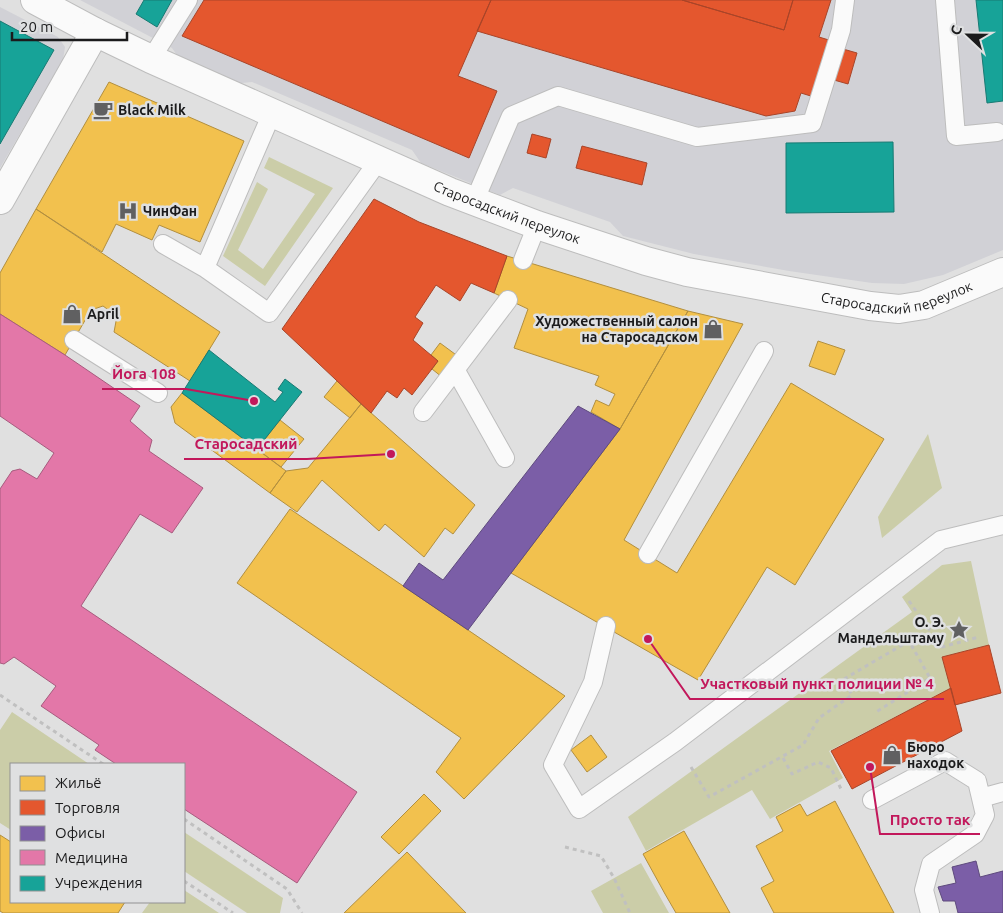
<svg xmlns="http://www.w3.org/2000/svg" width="1003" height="913" font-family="Ubuntu,sans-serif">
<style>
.built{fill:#d1d1d6}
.green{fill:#cbcda8}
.homes{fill:#f2c14e;stroke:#b28f3f}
.shops{fill:#e4572e;stroke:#a84529}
.offices{fill:#7b5ea7;stroke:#5e4a7d}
.health{fill:#e377a8;stroke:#a75b7e}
.public{fill:#17a398;stroke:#187a73}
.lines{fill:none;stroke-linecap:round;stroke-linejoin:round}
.service-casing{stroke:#bdbdbd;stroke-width:20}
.minor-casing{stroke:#bdbdbd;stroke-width:30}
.path{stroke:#c0c0c0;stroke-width:3;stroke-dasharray:4 4;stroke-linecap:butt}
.service{stroke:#fafafa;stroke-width:18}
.minor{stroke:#fafafa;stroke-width:28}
.labels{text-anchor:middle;stroke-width:5;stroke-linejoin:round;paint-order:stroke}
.poi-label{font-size:14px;font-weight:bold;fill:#1b1b1c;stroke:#dfe0e1;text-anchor:start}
.street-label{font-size:14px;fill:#1b1b1c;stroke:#dfe0e1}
.leader{fill:none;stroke:#c2185b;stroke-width:2}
.callout-dot{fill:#c2185b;stroke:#dfe0e1;stroke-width:2}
.callout-label{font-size:15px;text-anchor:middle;font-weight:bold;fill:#c2185b;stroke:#dfe0e1;stroke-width:5;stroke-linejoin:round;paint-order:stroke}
</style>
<rect width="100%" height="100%" fill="#e0e0e0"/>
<path class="built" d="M80 0H1003V250L943 275 904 284 872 283 789 271 694 254 623 236 610 222 513 188 500 195 421 163 412 150 252 82 232 84 181 61 172 48Z
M0 7 58 37 65 47 63 60 0 168Z"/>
<path class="green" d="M269 157 333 188 265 286 223 256 257 182 268 189 238 250 263 269 315 194 264 168Z
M928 434 942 488 882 538 878 517Z
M971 561 989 645 943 657 951 688 829 751 843 778 770 819 752 790 646 851 628 817 912 612 902 597 942 565Z
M12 712 89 764H11V830L0 823V730Z
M184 832 283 898 280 913H247L184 871Z
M641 863 669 913H603L591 891Z
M184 890 219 913H142L150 902H184Z"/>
<path class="homes" d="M109 82 244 141 200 242 159 225 152 240 116 224 102 252 36 209Z
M36 209 220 332 190 381 114 332 117 316 103 306 91 310 65 355 0 314V273Z
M507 256 688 311 620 429 591 412 596 400 609 406 615 394 595 385 599 376 514 348 528 309 494 293Z
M688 311 743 324 624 540 677 573 791 383 884 439 795 585 767 567 698 680 511 573 620 429Z
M818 341 845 350 835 375 809 366Z
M440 343 459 357 442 377 432 369 438 361 431 355Z
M337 381 361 404 350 418 324 397Z
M182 393 286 471 270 493 175 423 171 407Z
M361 404 475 505 453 534 445 528 424 557 385 524 379 531 322 480 297 512 270 493 286 471 308 468Z
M280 420 304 439 281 467 257 449Z
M290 509 565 696 464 799 436 772 461 738 237 583Z
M591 735 607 757 587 772 571 750Z
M424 794 441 811 399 854 381 837Z
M835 801 894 913H774L761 888 774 881 756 846 783 831 776 817 800 804 807 816Z
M684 831 730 913H676L665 894 643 854Z
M0 835 11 842V902H125L118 913H3L0 911Z
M407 852 466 913H344Z"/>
<path class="shops" d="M204 0H491L458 76 497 91 469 158 182 36Z
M491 0H682L784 30 793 0H831L819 37 832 41 814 97 801 93 795 111 766 116 477 31Z
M682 0H793L784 30Z
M843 49 857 53 848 84 834 80Z
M532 134 551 139 546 158 527 153Z
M582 146 647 163 642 185 576 168Z
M374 199 419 222 507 256 494 293 471 283 460 301 436 285 415 317 423 323 413 340 438 361 412 395 404 388 397 398 387 391 371 413 282 329Z
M989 645 1001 693 955 705 942 657Z
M951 688 962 731 852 789 831 751Z"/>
<path class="offices" d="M578 406 620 429 468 630 403 586 419 563 443 580Z
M976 861 980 877 1003 871V913H958L955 901H943L938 887 956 883 952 867Z"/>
<path class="health" d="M0 314 65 355 140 406 130 421 152 440 149 451 203 488 172 533 140 514 81 606 357 792 297 883 184 809V764H116L95 750 99 745 41 706 56 686 14 657 4 664 0 663V489L12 471 20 469 37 479 54 453 0 416Z"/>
<path class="public" d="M144 0H172L157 27 136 14Z
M976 0H1003V101L987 103Z
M0 21 54 50 0 144Z
M893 142 894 212 786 213V143Z
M209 350 275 402 283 392 278 389 285 379 302 392 257 449 182 393Z"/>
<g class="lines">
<defs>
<path id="service" d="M945 0 956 136 997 132
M151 59 188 0
M272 113 205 268 269 313 379 160
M474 202 511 116 558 96 697 137 812 123 841 30 845 0
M163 244 205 268
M523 260 537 225
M74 340 158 393
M456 371 505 458
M423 412 508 300
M648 554 764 351
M606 626 593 682 553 765 579 809 675 742 941 540 1003 525
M872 800 945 761 977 781 981 798
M930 913 924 890 931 864 975 834 985 815 981 798 1003 792"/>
<g id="minor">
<path id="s1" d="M35 0 95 32 151 59 450 192 537 225 646 261 687 272 870 306 899 309 924 305 1003 272"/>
<path d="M0 200 95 32"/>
</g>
</defs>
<use href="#service" class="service-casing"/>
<use href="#minor" class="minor-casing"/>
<path class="path" d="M909 601 942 647 979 637
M0 695 103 764
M783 758 792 774 818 762 831 768 841 789
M691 767 709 797 803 745 819 718 852 695 844 679 909 641 930 678 876 712
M184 819 287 889 302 913
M565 847 601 856 614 878 630 913
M184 881 233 913"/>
<use href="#service" class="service"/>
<use href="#minor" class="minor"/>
</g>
<defs>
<symbol id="cafe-bare" viewBox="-9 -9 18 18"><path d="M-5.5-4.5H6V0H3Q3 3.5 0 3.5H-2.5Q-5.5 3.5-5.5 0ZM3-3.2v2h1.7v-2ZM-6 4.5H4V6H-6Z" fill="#606061" stroke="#dfe0e1" stroke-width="2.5" paint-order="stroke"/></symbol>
<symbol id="hospital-bare" viewBox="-9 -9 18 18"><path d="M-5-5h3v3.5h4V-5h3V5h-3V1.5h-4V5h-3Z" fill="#606061" stroke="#dfe0e1" stroke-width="2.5" paint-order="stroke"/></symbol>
<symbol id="shop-bare" viewBox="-9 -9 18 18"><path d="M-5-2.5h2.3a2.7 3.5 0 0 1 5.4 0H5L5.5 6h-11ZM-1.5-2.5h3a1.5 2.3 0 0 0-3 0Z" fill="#606061" stroke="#dfe0e1" stroke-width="2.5" paint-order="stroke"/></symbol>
<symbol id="sight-bare" viewBox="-9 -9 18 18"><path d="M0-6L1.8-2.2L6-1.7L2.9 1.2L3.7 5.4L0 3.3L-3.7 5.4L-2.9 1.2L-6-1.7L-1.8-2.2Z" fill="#606061" stroke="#dfe0e1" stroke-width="2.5" paint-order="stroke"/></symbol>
</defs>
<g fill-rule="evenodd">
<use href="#cafe-bare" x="89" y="96" width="28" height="28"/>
<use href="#hospital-bare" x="114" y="197" width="28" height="28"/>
<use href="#shop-bare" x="58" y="300" width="28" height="28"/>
<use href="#shop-bare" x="699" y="315" width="28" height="28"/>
<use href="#sight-bare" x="945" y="616" width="28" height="28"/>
<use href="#shop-bare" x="878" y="741" width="28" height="28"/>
</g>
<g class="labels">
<g class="poi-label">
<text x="118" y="115">Black Milk</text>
<text x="143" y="216">ЧинФан</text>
<text x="87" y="319">April</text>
<text x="698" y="326" text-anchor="end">Художественный салон<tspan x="698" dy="16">на Старосадском</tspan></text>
<text x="944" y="627" text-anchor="end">О. Э.<tspan x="944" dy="16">Мандельштаму</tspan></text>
<text x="907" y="752">Бюро<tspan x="907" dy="16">находок</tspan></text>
</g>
<g class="street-label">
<text dy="5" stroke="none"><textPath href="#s1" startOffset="518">Старосадский переулок</textPath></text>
<text dy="5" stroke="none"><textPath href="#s1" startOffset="922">Старосадский переулок</textPath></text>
</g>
</g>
<path class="leader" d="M254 401L186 389H102M391 454L307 459H184M648 639L690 699H944M870 767L880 834H980"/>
<g class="callout-dot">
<circle cx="254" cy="401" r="5"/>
<circle cx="391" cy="454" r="5"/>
<circle cx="648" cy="639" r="5"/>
<circle cx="870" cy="767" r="5"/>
</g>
<g class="callout-label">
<text x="144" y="379">Йога 108</text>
<text x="246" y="449">Старосадский</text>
<text x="817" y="689">Участковый пункт полиции № 4</text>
<text x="930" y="825">Просто так</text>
</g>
<rect x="10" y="763" width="175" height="140" fill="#dfe0e1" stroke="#919192"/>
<rect x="20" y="776" width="25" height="15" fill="#f2c14e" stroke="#919192"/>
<text x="55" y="788" font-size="15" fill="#1b1b1c">Жильё</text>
<rect x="20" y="800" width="25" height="15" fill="#e4572e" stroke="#919192"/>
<text x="55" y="813" font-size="15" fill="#1b1b1c">Торговля</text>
<rect x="20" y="826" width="25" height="15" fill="#7b5ea7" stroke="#919192"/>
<text x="55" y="838" font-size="15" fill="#1b1b1c">Офисы</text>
<rect x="20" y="850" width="25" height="15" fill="#e377a8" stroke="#919192"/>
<text x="55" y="863" font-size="15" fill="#1b1b1c">Медицина</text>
<rect x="20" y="876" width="25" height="15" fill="#17a398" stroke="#919192"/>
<text x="55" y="888" font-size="15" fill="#1b1b1c">Учреждения</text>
<g transform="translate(968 35) rotate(292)" stroke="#dfe0e1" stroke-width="4" paint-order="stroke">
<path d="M0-4L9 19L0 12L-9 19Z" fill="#1b1b1c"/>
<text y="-8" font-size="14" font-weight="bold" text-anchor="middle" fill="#1b1b1c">С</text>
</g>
<path d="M12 32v8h115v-8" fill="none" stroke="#1b1b1c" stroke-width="2.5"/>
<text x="20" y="32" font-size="15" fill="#1b1b1c" stroke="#dfe0e1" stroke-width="4" paint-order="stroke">20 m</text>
</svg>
